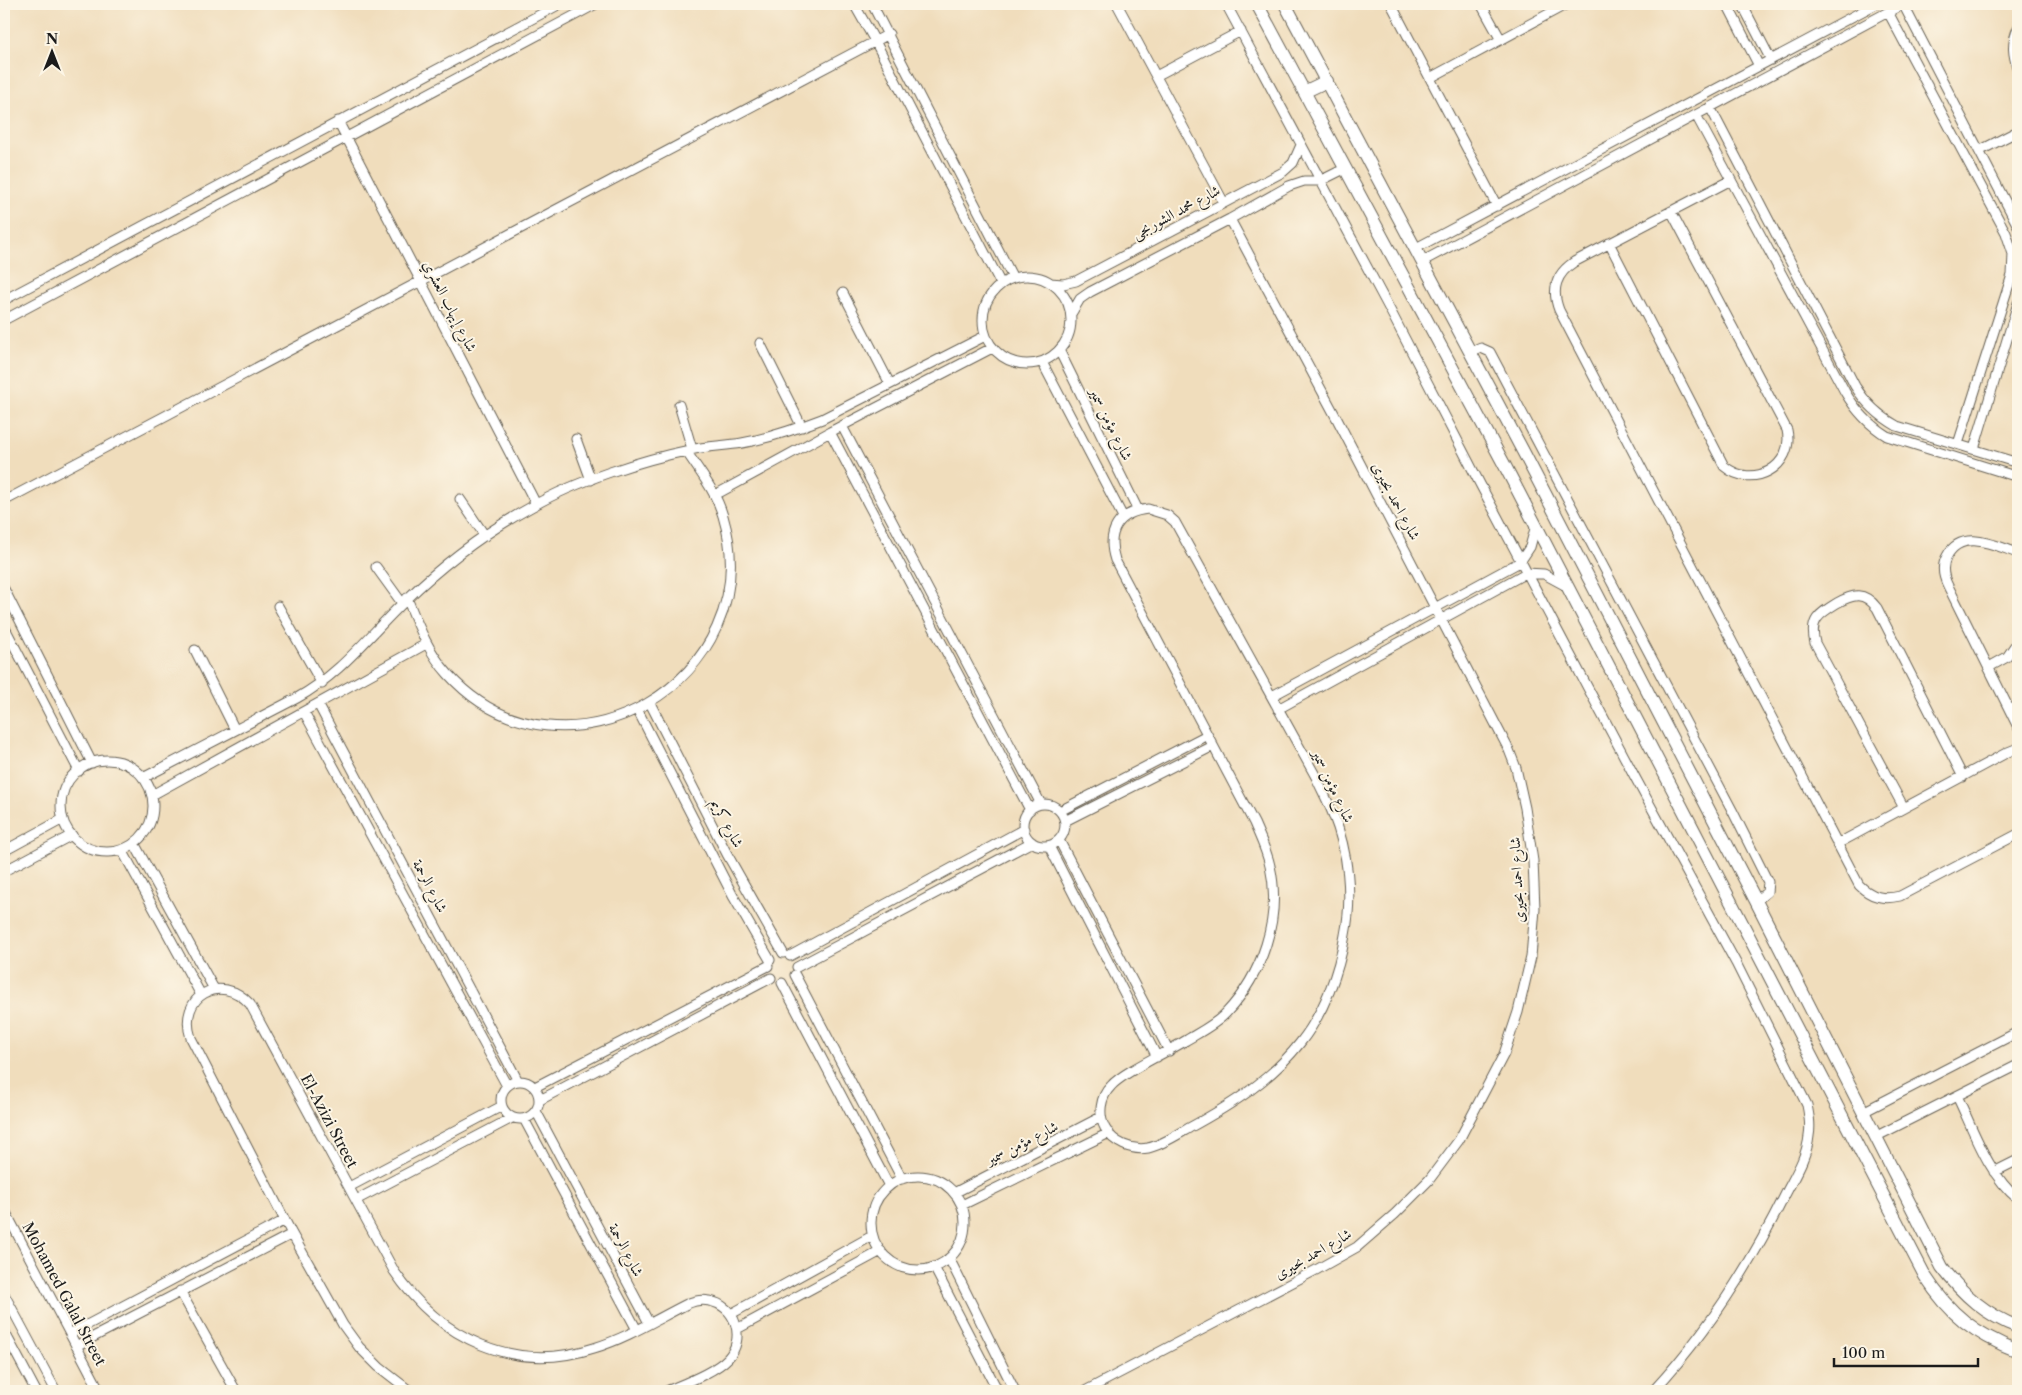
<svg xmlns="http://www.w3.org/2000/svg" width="2022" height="1395" font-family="'Libre Caslon Text',Amiri,serif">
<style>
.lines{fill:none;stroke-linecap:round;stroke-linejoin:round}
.street-casing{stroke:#666054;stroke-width:11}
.secondary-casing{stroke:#666054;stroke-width:14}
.street{stroke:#fff;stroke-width:9}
.secondary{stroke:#fff;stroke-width:12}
.labels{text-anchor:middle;stroke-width:4;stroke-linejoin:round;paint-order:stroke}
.street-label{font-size:15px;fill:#1c1c1c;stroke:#fcf5e5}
</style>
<rect width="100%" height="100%" fill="#fcf5e5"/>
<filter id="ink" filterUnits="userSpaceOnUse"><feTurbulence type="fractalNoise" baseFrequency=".02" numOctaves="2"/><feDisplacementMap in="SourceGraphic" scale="10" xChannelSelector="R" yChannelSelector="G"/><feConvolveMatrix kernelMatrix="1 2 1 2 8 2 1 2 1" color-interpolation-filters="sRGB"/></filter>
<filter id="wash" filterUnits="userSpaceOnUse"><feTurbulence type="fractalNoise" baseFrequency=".0096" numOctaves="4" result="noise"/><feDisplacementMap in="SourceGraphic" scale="20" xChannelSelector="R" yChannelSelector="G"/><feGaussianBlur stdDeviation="1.12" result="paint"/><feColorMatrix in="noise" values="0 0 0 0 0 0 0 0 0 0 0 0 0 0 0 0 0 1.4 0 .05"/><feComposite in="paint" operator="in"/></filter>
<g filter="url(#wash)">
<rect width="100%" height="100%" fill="#f0ddbc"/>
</g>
<g filter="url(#ink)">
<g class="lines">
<defs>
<path id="street" d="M854 4 875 41 1001 284
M872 4 1013 278
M1117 4 1224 203
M1226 4 1390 310 1480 484 1636 779 1736 963 1807 1105C1809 1115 1811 1125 1809 1136 1807 1157 1794 1177 1785 1195 1750 1266 1707 1333 1653 1391
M1391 4 1497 206
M1481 4 1501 40
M1727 4 1759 66
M1742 4 1771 60
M1903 4 2018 226
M1888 12 2006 233 2013 254 2012 275 1958 444
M2018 28C2011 43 2013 55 2018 70
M1156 76 1241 31
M1430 78 1567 4
M1710 107 1855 386C1866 404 1879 416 1897 426L2018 463
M1696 115 1845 392C1856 411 1869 425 1887 436L2018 477
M338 121 536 504
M1979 151 2018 131
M1731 180 1574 262C1556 274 1551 289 1559 310L1859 885C1871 897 1883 900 1900 896L2018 834
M1609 243 1724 466C1752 490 1795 467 1787 430L1671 211
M1416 248 1876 4
M1423 261 1903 4
M983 320a44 44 0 1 1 88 0a44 44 0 1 1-88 0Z
M1050 283 1063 284 1076 281 1283 172 1293 163 1301 145
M843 293 890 384
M4 300 560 4
M1071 314 1080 299 1090 292 1230 219 1289 186 1304 181H1320L1346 168
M4 320 596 4
M760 343 802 427
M1059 350 1138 510
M1471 352 1481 348 1490 352 1732 810 1768 882 1767 892 1756 901
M1042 362 1123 517
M679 405 692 449
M842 426 1041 804
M830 432 1030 810
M576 439 591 480
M1974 449 2018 303
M715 495 830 432 992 348
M460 499 485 536
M4 501 889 34
M1148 509 1167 515 1175 522 1316 777C1321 789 1328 801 1333 814 1348 851 1353 895 1345 935 1339 972 1324 1013 1300 1043 1270 1081 1231 1105 1189 1128 1177 1135 1162 1145 1148 1148 1132 1151 1113 1143 1105 1128 1098 1115 1100 1097 1111 1086 1123 1072 1167 1052 1185 1041 1198 1033 1215 1025 1226 1013 1262 975 1282 918 1270 866 1267 851 1260 837 1254 823L1115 560C1106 532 1118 512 1148 509Z
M2018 553C1996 546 1962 528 1947 556 1941 566 1943 576 1948 586L2018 727
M376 567 402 603
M4 589 92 763
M407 598C418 625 428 652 448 674 562 801 772 679 723 516 716 492 700 472 686 451
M278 606 322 684
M4 626 79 771
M195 650 235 730
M1989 667 2007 657 2018 641
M1272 696 1520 562 1530 547 1536 525
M650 703 727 854 783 953
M318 704 518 1081
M637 709 733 896 770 960
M1278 709 1526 573 1544 574 1568 587
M304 712 507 1086
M61 806a46 46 0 1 1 92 0a46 46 0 1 1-92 0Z
M143 778 297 698C341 674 370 634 406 600 444 563 487 531 533 506 576 481 641 460 690 450 707 446 725 446 742 443 770 438 796 429 822 419L985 336
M152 795 426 644
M1023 825a21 21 0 1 1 42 0a21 21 0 1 1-42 0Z
M1904 808 1815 643C1809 620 1819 614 1837 603 1853 594 1864 591 1877 608L1963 777
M1060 811 1207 735
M1065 821 1213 746
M1059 840 1169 1051
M134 843 214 989
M1837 844 2008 752 2018 748
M1049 846 1157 1057
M122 850 201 995
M4 851 63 819
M4 871 72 835
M790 956 1024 829
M797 967 1032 842
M795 975 902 1179
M782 983 889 1186
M501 1100a19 19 0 1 1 38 0a19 19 0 1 1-38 0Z
M535 1087 768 966
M1957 1096C1973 1129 1989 1176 2018 1199
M540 1100 771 978
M536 1111 649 1323
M1863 1112 2018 1032
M524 1119 637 1330
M1875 1137 2018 1065
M1994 1172 2018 1160
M871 1223a47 47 0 1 1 94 0a47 47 0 1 1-94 0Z
M349 1187 502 1106
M954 1193 1101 1117
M356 1200 512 1118
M962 1205 1109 1133
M4 1209 100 1391
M949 1258 1015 1391
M934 1267 998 1391
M180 1291 236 1391
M4 1294 56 1391
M731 1314 872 1236
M737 1329 881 1251
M4 1331 36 1391
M70 1334 285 1220
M76 1346 292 1234
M410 1391 379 1367 359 1347 343 1325 292 1234 191 1038C177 996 221 972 250 1004L394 1271C440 1339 514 1374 594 1348 627 1338 657 1319 687 1304 694 1301 701 1299 709 1301 736 1305 746 1339 728 1358 715 1372 685 1383 667 1391
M1085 1391 1316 1270 1357 1247 1395 1214 1429 1180 1459 1140 1504 1054 1518 1012 1531 957 1535 909 1533 861 1525 808 1516 768 1509 750 1337 419 1230 219"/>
<path id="secondary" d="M1257 4 1505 466 1925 1276C1950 1315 1975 1334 2018 1351
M1285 4 1525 455 1756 901 1942 1267C1963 1295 1986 1315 2018 1327
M1304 92 1327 81"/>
</defs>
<use href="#street" class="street-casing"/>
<use href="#secondary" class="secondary-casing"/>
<use href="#street" class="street"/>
<use href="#secondary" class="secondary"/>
</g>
</g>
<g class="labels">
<g class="street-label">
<text transform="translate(1176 212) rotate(-28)" y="5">شارع محمد الشوربجى</text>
<text transform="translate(450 306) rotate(63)" y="5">شارع إيهاب العشري</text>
<text transform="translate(1111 424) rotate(64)" y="5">شارع مؤمن سمير</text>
<text transform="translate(1396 501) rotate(62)" y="5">شارع احمد بحيرى</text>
<text transform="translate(1333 786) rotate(65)" y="5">شارع مؤمن سمير</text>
<text transform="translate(727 823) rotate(62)" y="5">شارع كريم</text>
<text transform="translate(1517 880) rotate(-93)" y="5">شارع احمد بحيرى</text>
<text transform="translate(430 886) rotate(62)" y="5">شارع الرحمة</text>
<text transform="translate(329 1121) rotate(62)" y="5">El-Azizi Street</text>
<text transform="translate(1022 1143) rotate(-27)" y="5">شارع مؤمن سمير</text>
<text transform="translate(626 1250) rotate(62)" y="5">شارع الرحمة</text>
<text transform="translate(1313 1254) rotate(-30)" y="5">شارع احمد بحيرى</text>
<text transform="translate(64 1294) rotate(62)" y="5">Mohamed Galal Street</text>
</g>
</g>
<rect width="2022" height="1395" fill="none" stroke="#fcf5e5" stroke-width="20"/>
<g transform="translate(52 52)" stroke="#fcf5e5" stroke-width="4" paint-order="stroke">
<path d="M0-4L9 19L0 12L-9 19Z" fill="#1c1c1c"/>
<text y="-8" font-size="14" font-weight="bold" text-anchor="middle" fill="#1c1c1c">N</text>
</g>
<path d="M1834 1358v8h144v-8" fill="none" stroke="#1c1c1c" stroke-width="2.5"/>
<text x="1842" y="1358" font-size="15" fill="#1c1c1c" stroke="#fcf5e5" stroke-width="4" paint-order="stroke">100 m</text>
</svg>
